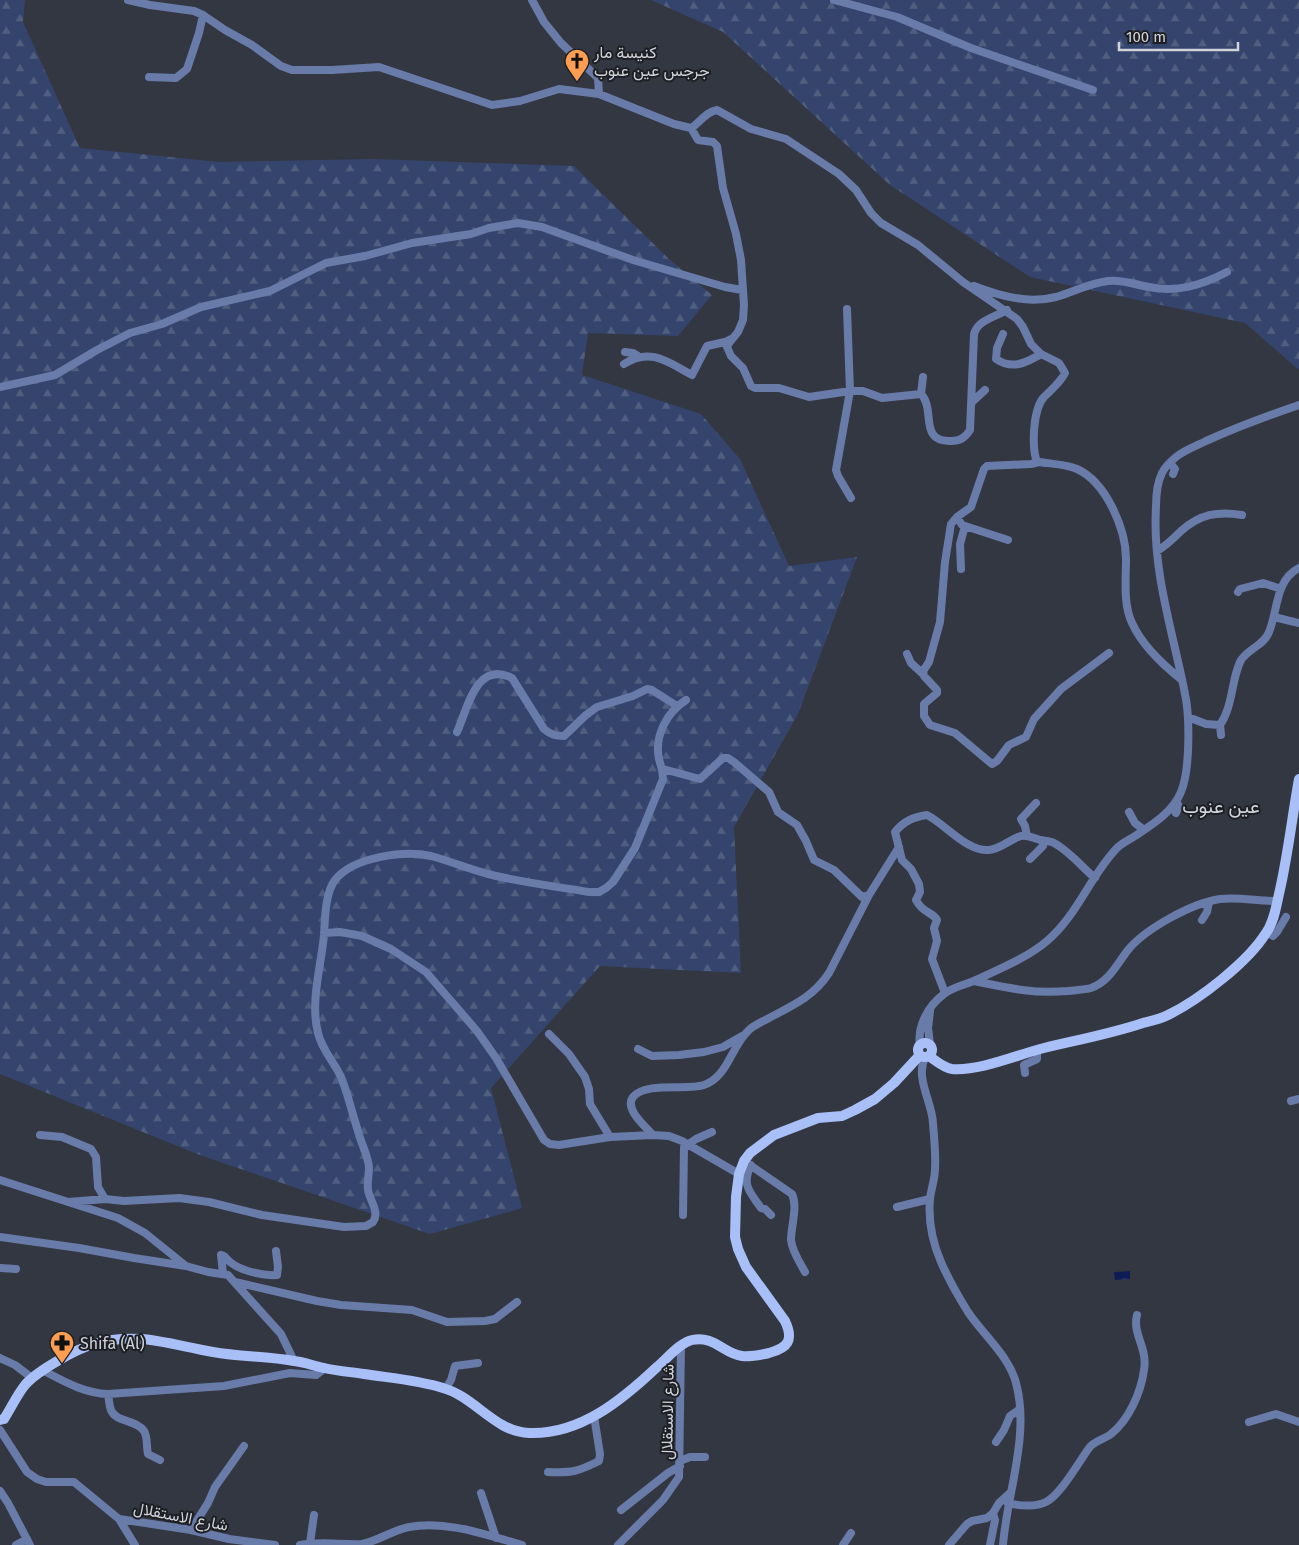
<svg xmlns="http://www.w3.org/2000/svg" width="1299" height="1545" font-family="'Fira Sans',Vazirmatn,sans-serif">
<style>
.forest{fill:url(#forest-firs)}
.water{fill:url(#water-waves)}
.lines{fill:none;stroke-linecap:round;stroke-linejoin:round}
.minor{stroke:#687ba9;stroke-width:8}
.major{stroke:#a8bff8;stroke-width:10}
.labels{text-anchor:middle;stroke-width:4;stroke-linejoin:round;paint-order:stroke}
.poi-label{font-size:16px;fill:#d0d3da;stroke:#1d1f23;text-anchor:start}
.street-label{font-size:16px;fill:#d0d3da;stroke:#1d1f23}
.quarter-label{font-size:19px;fill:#d0d3da;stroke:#1d1f23}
</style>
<defs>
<pattern id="forest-firs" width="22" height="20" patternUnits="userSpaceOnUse" patternTransform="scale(1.25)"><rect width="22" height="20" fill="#34446c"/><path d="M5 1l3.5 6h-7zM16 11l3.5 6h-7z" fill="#505e80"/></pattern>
<pattern id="water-waves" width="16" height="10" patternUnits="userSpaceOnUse" patternTransform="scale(1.25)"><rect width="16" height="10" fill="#0d1c55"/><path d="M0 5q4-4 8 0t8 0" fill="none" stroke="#2f3c6d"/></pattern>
</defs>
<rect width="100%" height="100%" fill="#333742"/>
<path class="forest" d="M0 0H25L23 22 80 148 219 162 373 159 574 166 670 260 712 295 678 336 588 333 582 375 701 414 740 459 789 566 857 557 798 714 734 827 741 973 600 966 491 1088 522 1208 430 1234 197 1154 0 1074Z
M651 0H1299V370L1245 323 1030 277 890 185 723 32Z"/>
<path class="water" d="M1130 1271V1279L1115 1280 1114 1272Z"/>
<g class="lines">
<path class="minor" d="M128 0 150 5 194 11 203 15 225 30 252 45 281 66 292 70H332L379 67 492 105 520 101 559 89 599 94 674 124 691 128C700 123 705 112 717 110L751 129 786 139 839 174 856 190 871 213 881 223 918 245 963 282 1017 319 1023 327 1031 344 1041 354 1059 363 1065 373C1060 383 1052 389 1044 397 1033 409 1032 444 1036 459L1039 462C1052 464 1065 464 1077 469 1106 482 1126 529 1126 559 1126 579 1123 604 1132 623 1142 645 1163 665 1182 680
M532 0 544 22 561 43 598 78 599 94
M834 0 897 17 971 48 1093 90
M149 77 176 78 187 69 199 33 203 15
M691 128 698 140 713 142 717 146 723 188 736 234 741 260 744 305 743 320 738 332 729 343 727 347 731 356 743 368 751 386 755 388H779L809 397 850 391H863L882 398 921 394C936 409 918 442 951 441 960 441 965 438 970 430L974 334C978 320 995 317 1007 310
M974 286C1000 296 1028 304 1056 297 1073 292 1090 283 1108 281 1122 279 1136 285 1149 287 1177 293 1202 285 1227 272
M847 309 850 391 836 470 838 476 851 498
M1003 334 997 348 996 359C1012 370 1026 363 1041 354
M625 352 633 353 638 356
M624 364C650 347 668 362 692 375L707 346 725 342 731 339
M0 387 55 375 97 350 130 333 162 324 201 307 270 291 326 263 365 256 412 243 471 234 489 228 518 223 542 227 633 260 725 287 742 290
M921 394 923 377
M972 402 985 390
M1039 462 1031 464 987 466 984 469 971 507 957 517 951 524 945 562 940 622 929 662 923 671 924 676 937 690V693L924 704V716L930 725 955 733 992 764 997 761 1009 745 1026 737 1034 719 1061 689 1109 653
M1170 463 1175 469 1173 474
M957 517 962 525 965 526 960 544 961 569
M965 526 1008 540
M1157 551C1166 546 1173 539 1181 531 1200 514 1217 511 1242 515
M1238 592 1240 589 1263 583 1281 589
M1274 617 1299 623
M907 654 911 663 923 674
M1188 717 1206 724 1220 725C1233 706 1231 682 1240 662 1246 649 1264 646 1269 632 1278 611 1275 580 1299 568
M1220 725 1221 735
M457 732C468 708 476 660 512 678L544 729C551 735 556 736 564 736L586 715 597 707 633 696 647 689 652 690 677 706
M663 769 700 779 723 758H728L734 762 769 792 778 812 797 825 806 841 814 860 834 870 862 897 869 895 899 847
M1176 801 1179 806 1176 813
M1129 812 1135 823 1144 830
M1027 836 1025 826 1021 819 1036 803
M1030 859 1043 846V841
M1202 920 1207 912 1209 902
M1267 932 1273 936 1277 932 1286 917
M324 933 340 932 362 936 391 949 426 972 477 1031 496 1058 544 1140 550 1144 559 1145 610 1137 653 1135 669 1136 682 1141 739 1174
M974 981C1008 988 1032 994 1068 991 1075 990 1084 990 1091 988 1109 982 1117 964 1128 950 1145 929 1192 903 1220 899 1239 897 1258 901 1277 901
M945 993 932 959 937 941 934 928 937 920C932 911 923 914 916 900L920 892 919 884 911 869 902 860 895 832C904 821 913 817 927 815 945 824 967 852 989 850 1001 849 1010 839 1021 836 1027 835 1034 838 1040 840 1044 841 1050 841 1054 843 1069 851 1082 867 1095 878
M549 1034 569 1054 585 1077 589 1089 590 1104 610 1137
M930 1044 928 1028 930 1011
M920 1046C917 1026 928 1006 944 994 953 987 965 985 976 980 999 969 1027 958 1047 941 1077 916 1090 876 1117 848 1122 843 1129 840 1135 836 1152 825 1173 812 1181 792 1190 771 1190 717 1185 694 1173 632 1152 571 1156 507 1156 496 1157 483 1162 473 1165 467 1171 461 1176 457 1185 450 1196 446 1206 441 1237 427 1267 416 1299 405
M638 1049 652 1056 679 1055 704 1052 723 1047 742 1036
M925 1057C915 1079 932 1101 933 1123 934 1138 936 1154 935 1169 935 1179 931 1189 930 1199 928 1221 932 1241 941 1262 948 1278 958 1296 968 1312 984 1336 1011 1357 1017 1387 1029 1438 1007 1494 1003 1545
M1025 1073 1024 1065 1037 1059V1050
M1291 1101 1299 1099
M40 1135 62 1137 91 1149 96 1157 98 1187 105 1199
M653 1135C645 1126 624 1109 633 1097 646 1081 688 1091 704 1085 728 1077 731 1046 749 1030 754 1025 762 1022 769 1018 794 1005 813 997 829 973L869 895
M744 1161 792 1194C798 1207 791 1226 791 1240 792 1251 800 1263 805 1272
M751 1165C741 1185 750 1192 761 1208L765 1209 771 1215
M0 1180 118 1218 145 1233 186 1266
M68 1202 105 1199 124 1201 179 1198 209 1202 262 1215 344 1227 366 1226 373 1222C380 1212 370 1201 368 1190 367 1183 369 1175 369 1167 368 1156 361 1143 358 1131 352 1113 348 1094 341 1077 334 1062 322 1050 318 1033 310 1002 321 967 324 935 325 919 325 893 335 880 353 857 404 850 431 856 453 862 474 871 496 876 527 883 558 887 589 892H599L606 888 613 882 635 848 663 779C663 770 661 767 659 759 654 736 667 712 686 700
M897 1207 930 1199
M683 1215 684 1147 696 1139 712 1132
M0 1237 79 1248 134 1258 186 1266 208 1272 228 1275 281 1334 294 1361
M0 1268 16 1269
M223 1274 221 1255C226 1256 226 1259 230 1262 241 1271 263 1276 277 1275L278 1267 276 1251
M235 1282 317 1301 341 1305 412 1310 447 1322 485 1321 495 1319 517 1302
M0 1358 15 1365 32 1378
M44 1371C65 1382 84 1393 108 1394L224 1386 290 1373 316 1375 325 1368
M446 1388 451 1380 455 1366 478 1363
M108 1394C109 1399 109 1405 111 1410 116 1423 136 1419 144 1431 148 1437 146 1446 148 1454L160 1460
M1249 1422 1276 1414 1299 1422
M0 1430 27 1472 37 1479 46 1482H74L119 1519 191 1530 229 1539 275 1545
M996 1442 1004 1430 1010 1416 1020 1409
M680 1461 690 1457H705
M548 1472C572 1473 577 1472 599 1461L600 1454 594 1416
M0 1491 8 1503 30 1545
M481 1493 496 1538
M1008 1503C1019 1506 1036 1507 1046 1502 1061 1494 1079 1462 1089 1448 1094 1441 1105 1439 1111 1434 1129 1420 1141 1392 1144 1370 1148 1348 1132 1334 1137 1315
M621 1510 668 1473 680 1466
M119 1519 135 1545
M191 1530 208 1503 215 1487 244 1446
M310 1543 314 1515
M16 1545 27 1539
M300 1545C321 1541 342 1545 362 1544 378 1541 393 1530 409 1527 447 1520 486 1535 522 1545
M618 1545 663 1500 679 1477 681 1346
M843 1545 851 1533
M949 1545 967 1524 972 1521 987 1518 993 1513 999 1503 1010 1493
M990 1545 995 1520 993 1513"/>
<path class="major" d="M918 1050a7 7 0 1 1 14 0a7 7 0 1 1-14 0Z
M929 1056C936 1061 944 1068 952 1069 981 1071 1016 1055 1044 1048 1077 1040 1110 1034 1143 1023 1151 1021 1160 1019 1168 1015 1199 1000 1248 962 1266 933 1274 922 1276 907 1279 894 1288 856 1292 817 1299 779
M0 1420 4 1419C11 1408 17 1395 25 1385 37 1371 76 1349 94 1344 138 1331 171 1345 213 1352 240 1357 267 1356 294 1361 304 1362 314 1366 324 1368 337 1371 351 1372 364 1374 390 1378 418 1380 443 1388 475 1397 495 1432 529 1433 580 1435 622 1400 657 1367 667 1359 679 1343 692 1340 714 1335 724 1354 742 1356 751 1357 760 1355 769 1353 788 1348 794 1340 785 1321L746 1267 738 1249 735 1237 736 1197 739 1174 744 1161 750 1153 774 1135 818 1118 842 1116 855 1110 875 1099 894 1083 920 1055"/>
</g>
<defs>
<symbol id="church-pin" viewBox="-11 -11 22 30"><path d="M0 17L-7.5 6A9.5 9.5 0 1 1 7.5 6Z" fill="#fc9d52" stroke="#1d1f23"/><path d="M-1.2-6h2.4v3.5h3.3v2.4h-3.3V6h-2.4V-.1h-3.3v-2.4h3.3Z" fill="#111"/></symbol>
<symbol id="pharmacy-pin" viewBox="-11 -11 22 30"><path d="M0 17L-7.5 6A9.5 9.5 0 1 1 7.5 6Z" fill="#fc9d52" stroke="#1d1f23"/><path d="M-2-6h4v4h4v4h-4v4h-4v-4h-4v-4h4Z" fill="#111"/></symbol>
</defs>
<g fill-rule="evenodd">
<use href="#church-pin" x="563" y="47" width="28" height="38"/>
<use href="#pharmacy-pin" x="48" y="1329" width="28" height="38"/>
</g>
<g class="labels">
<g class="poi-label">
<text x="594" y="58">كنيسة مار<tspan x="594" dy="18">جرجس عين عنوب</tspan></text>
<text x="80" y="1349">Shifa (Al)</text>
</g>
<g class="street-label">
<text transform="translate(667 1412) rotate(-89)" y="6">شارع الاستقلال</text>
<text transform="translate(181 1516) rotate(11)" y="6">شارع الاستقلال</text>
</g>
<g class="quarter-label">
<text x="1221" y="813">عين عنوب</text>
</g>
</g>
<path d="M1119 42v8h119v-8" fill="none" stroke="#d0d3da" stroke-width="2.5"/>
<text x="1126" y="42" font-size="15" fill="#d0d3da" stroke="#1d1f23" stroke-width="4" paint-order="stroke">100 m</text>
</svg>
